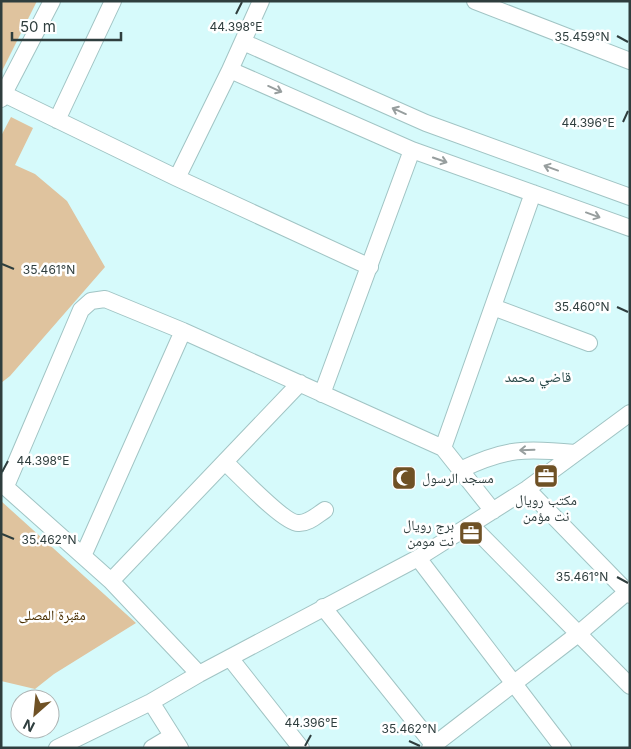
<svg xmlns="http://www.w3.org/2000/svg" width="631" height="749" font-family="Inter,'Noto Naskh Arabic',sans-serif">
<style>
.green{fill:#dfc39e}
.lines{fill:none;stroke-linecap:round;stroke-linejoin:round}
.minor-casing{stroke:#a1c4c4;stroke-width:18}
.minor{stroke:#fff;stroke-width:16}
.oneway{stroke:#979e9e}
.ticks{fill:none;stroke:#2f3e3e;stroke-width:2}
.labels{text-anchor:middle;stroke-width:5;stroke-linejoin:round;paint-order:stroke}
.poi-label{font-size:14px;fill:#2f3e3e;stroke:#fff;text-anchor:start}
.park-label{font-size:14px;fill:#4a2f00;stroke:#fff}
.neighbourhood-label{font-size:15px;fill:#264646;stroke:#fff}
.ticks-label{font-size:12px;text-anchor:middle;fill:#2f3e3e;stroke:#fff;stroke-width:5;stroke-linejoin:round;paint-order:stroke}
</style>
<rect width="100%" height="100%" fill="#d6fafb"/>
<path class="green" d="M1 1H37L1 73Z
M11 117 33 128 15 165 35 174 67 201 105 267 10 376 1 383V136Z
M1 501 136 623 54 674 35 689 1 681Z"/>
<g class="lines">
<defs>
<path id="minor" d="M475 1 630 61
M243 42 426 123 630 197
M230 70 412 150 630 228
M4 94 177 178 370 267
M1 99 52 1
M57 120 113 1
M177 178 230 70 261 1
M493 307 589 343
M322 394 412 150
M443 448 533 193
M225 462C238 474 284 523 298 523 308 524 317 515 325 510
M460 470C506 448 526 448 575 453
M1 483 111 581 199 674
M6 486 81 310 91 301 105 299 183 331 443 448 493 511
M527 489 630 595
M471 525 630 686
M83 556 183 331
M418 558 563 748
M111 581 300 383
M323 607 436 748
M230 658 301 748
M151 702 180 748
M57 748 151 702 199 674 418 558 527 489 630 413
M152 748 172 736
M430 748 578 634 627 592"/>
</defs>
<use href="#minor" class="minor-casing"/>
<use href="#minor" class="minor"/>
</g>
<defs><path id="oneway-shaft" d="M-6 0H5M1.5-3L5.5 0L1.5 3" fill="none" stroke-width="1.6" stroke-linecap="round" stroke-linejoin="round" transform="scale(1.25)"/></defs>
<g class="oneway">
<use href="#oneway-shaft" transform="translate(275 89) rotate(24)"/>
<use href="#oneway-shaft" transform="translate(399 111) rotate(-156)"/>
<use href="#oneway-shaft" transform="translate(440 160) rotate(19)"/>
<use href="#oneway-shaft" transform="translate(551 168) rotate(-160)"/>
<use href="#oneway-shaft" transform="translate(593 215) rotate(20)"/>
<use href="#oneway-shaft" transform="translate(527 450) rotate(178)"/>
</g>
<path class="ticks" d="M236 14 242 2M617 36 628 42M623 122 628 111M2 264 14 269M617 307 628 312M2 472 8 461M2 534 14 539M617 577 628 583M409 741 420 746M305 746 311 735"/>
<defs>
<symbol id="office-square" viewBox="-11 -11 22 22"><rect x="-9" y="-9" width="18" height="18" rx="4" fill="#6f5125" stroke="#fff"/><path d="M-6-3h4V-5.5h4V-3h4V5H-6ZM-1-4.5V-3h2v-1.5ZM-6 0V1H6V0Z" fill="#fff"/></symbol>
<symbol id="mosque-square" viewBox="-11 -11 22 22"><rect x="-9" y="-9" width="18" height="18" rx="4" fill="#6f5125" stroke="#fff"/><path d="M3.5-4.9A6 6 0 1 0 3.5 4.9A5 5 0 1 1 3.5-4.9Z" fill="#fff"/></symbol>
</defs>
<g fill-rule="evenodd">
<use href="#office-square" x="532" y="462" width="28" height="28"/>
<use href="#mosque-square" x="390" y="464" width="28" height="28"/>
<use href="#office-square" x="457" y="519" width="28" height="28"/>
</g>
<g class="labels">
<g class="poi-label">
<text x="422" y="483">مسجد الرسول</text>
<text x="546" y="505" text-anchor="middle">مكتب رويال<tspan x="546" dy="16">نت مؤمن</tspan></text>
<text x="454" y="530" text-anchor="end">برج رويال<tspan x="454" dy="16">نت مومن</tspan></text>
</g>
<g class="park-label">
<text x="52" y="620">مقبرة المصلى</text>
</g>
<g class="neighbourhood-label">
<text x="538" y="382">قاضي محمد</text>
</g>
</g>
<g class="ticks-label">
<text x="236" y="31">44.398°E</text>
<text x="582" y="41">35.459°N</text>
<text x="588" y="127">44.396°E</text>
<text x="49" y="274">35.461°N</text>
<text x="582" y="311">35.460°N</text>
<text x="43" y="465">44.398°E</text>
<text x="49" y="544">35.462°N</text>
<text x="582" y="581">35.461°N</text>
<text x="311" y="727">44.396°E</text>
<text x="409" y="733">35.462°N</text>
</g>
<rect width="631" height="749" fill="none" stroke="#2f3e3e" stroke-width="5"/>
<g transform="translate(35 714) rotate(207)"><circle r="24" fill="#ffffff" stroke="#acb2b2"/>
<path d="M0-4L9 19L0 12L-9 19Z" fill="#6f5125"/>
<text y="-8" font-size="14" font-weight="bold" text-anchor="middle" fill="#2f3e3e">N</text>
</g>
<path d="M12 32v8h109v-8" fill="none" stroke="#2f3e3e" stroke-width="2.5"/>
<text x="20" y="32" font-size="15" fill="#2f3e3e" stroke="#ffffff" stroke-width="4" paint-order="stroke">50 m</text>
</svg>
